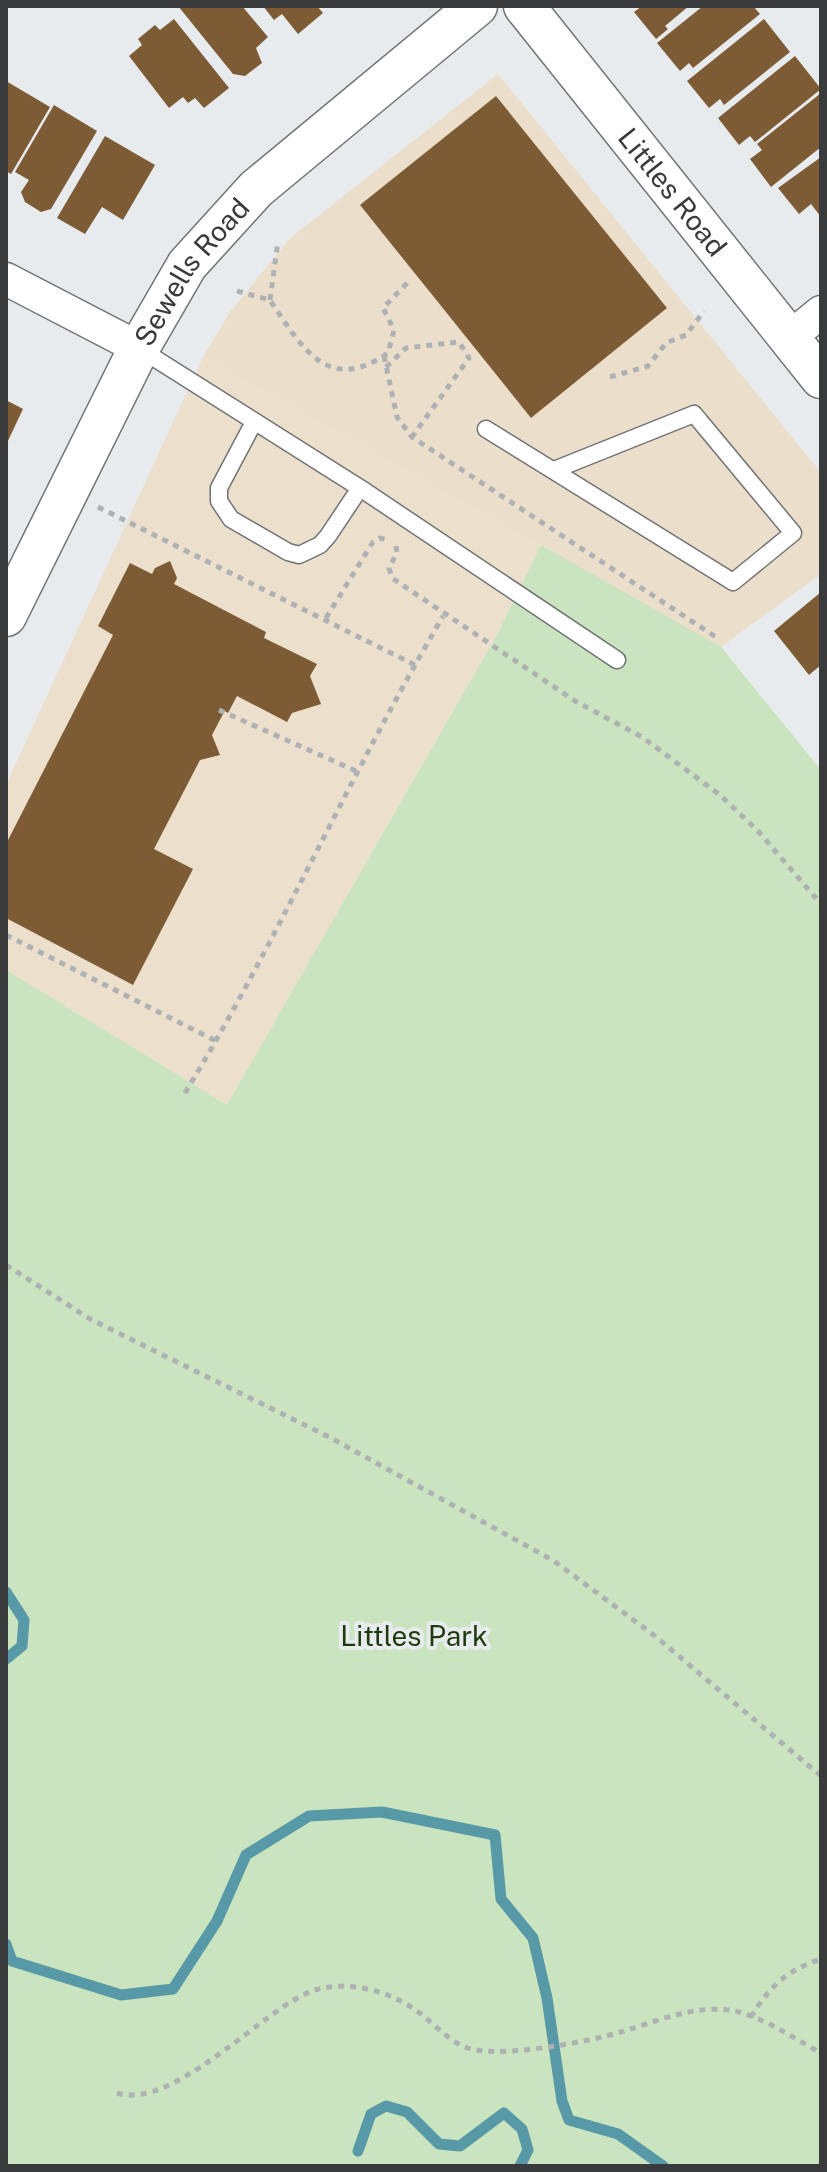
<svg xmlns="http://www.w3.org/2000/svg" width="827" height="2172" font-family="'Public Sans',sans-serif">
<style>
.commercial{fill:#ebdfcb}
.education{fill:#ecdfcb}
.green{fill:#c9e4be}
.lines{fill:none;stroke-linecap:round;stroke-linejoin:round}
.stream{stroke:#5899a8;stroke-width:11}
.building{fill:#7d5c35}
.service-casing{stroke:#717376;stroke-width:19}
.minor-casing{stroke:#717376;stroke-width:35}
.tertiary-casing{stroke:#717376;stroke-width:43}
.path{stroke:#afb2b4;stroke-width:5;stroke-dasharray:6 6;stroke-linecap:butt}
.service{stroke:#fff;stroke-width:16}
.minor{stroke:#fff;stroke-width:32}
.tertiary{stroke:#fff;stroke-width:40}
.labels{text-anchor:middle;stroke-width:8;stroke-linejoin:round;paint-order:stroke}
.street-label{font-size:28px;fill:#393a3b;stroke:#e8ebee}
.park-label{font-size:28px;fill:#1d3b0d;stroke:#e8ebee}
</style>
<rect width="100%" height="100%" fill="#e8ebee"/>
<path class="commercial" d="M498 74 821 473V574L721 647 203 357 230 312 289 239Z"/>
<path class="education" d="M203 357 541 545 498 633 227 1105 6 970V785Z"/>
<path class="green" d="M541 545 721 647 821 770V2166H6V970L227 1105 498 633Z"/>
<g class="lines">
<path class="stream" d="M6 1592 24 1620 22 1646 6 1659
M6 1944 12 1961 121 1995 173 1989 217 1921 246 1855 309 1816 382 1812 495 1835 501 1899 533 1938 547 1998 562 2101 569 2120 618 2134 663 2166
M358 2151 371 2114 386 2106 407 2112 439 2144 460 2146 504 2113 522 2129 528 2150 520 2166"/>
</g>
<path class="building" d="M178 6H242L268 37 256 48 262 63 245 76 233 74Z
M263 6H317L323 13 298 34 282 14 274 20Z
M642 6H689L665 26 668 29 656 39 634 12Z
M703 6H753L760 14 693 68 689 63 680 71 657 43Z
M174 19 229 88 204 108 195 98 188 103 183 97 169 108 129 56 142 45 138 39 155 25 160 30Z
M764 19 790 52 724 105 720 99 709 108 687 81Z
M795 56 821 89 755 142 750 136 739 145 718 118Z
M6 81 50 107 11 174 6 171Z
M821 93V147L771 187 750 159 762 150 757 144Z
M496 96 667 308 531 418 360 205Z
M54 105 97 131 51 209 41 212 25 202 21 192 29 180 15 172Z
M105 136 155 165 123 220 102 207 85 234 57 218Z
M821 157V217L811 204 799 214 778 188Z
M6 400 23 409 6 445Z
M170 561 177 578 174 584 266 632 264 638 317 664 310 676 321 704 292 713 287 722 237 696 228 713 220 708 223 714 212 735 220 755 200 760 154 849 193 869 133 985 6 918V844L113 635 98 626 130 563 152 574 155 568Z
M821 592V665L809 675 774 631Z"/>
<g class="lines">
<defs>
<path id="service" d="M140 349 360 488 617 660
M254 422 219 488V501L231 519 288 552 299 555 320 545 328 536 360 488
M486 429 733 582 793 533 694 414 554 470"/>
<path id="minor" d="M6 279 139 348
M789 338 821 312"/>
<g id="tertiary">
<path id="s1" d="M524 6 821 378"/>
<path id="s2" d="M6 616 139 348 187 265 256 189 477 6"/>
</g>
</defs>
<use href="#service" class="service-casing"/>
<use href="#minor" class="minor-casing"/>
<use href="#tertiary" class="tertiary-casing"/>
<path class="path" d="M237 291 270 300C302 348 328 395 388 353L394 330 383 308 410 280
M270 300 278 241
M384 356 397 417 412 437 716 637
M386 367 406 348 459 342 469 358 412 437
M610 377 648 366 666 343 686 335 704 311
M98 507 415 665 443 616
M396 546 397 553 389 568 392 578 575 701 642 737 720 795 758 831 821 904
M326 618 373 542 380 538 387 540
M219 710 356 771
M6 935 216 1041
M185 1093C269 955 336 806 415 665
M6 1265 90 1319 331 1438 554 1561 655 1636 821 1776
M751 2017C769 1987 787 1970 821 1959
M117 2093C173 2111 263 2009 312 1991 347 1979 392 1991 421 2014 438 2027 454 2047 476 2050 510 2056 587 2042 621 2032 658 2021 700 2002 739 2012 768 2020 795 2039 821 2053"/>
<use href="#service" class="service"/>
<use href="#minor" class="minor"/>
<use href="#tertiary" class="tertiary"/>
</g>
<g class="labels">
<g class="street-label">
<text dy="10" stroke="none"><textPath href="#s1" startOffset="238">Littles Road</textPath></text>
<text dy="10" stroke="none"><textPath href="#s2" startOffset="392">Sewells Road</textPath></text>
</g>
<g class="park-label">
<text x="414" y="1646">Littles Park</text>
</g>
</g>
<rect width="827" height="2172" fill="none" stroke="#393a3b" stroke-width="16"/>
</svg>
